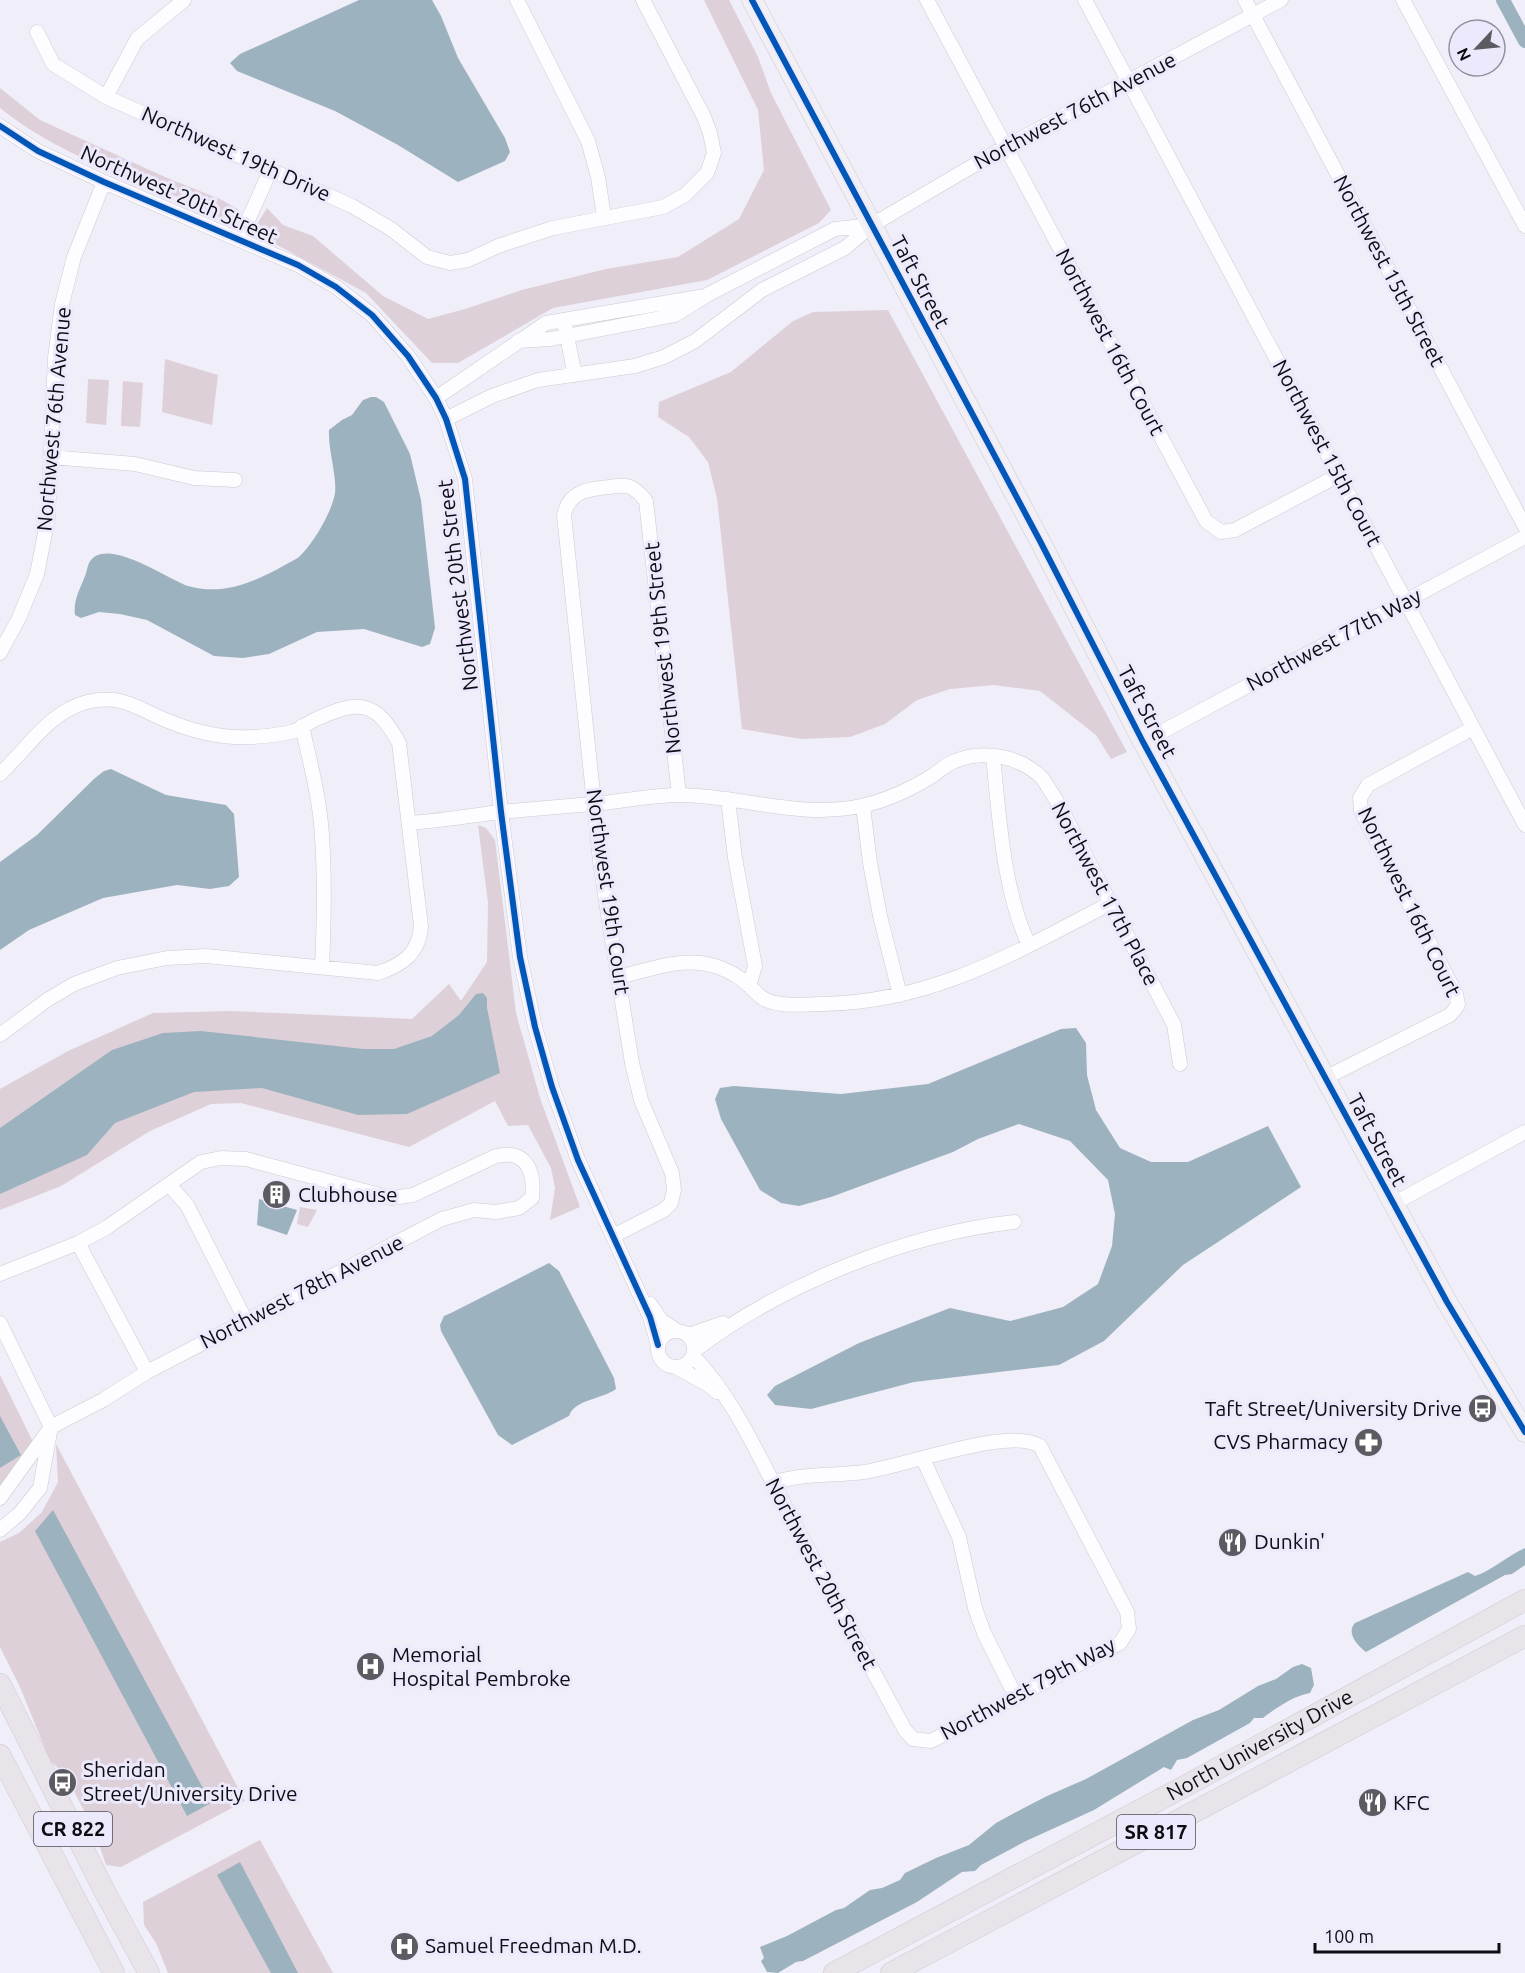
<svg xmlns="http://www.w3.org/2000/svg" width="1525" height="1973" font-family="Ubuntu,sans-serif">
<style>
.green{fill:#ddd0d8}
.water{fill:#9db2bf}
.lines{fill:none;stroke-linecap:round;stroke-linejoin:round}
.canal{stroke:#9db2bf;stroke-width:14}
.street-casing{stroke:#cccad2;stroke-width:15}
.secondary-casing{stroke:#cccad2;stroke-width:21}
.primary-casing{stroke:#cecdd2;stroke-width:22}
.street{stroke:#fdfcfe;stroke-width:14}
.secondary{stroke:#f3f0f5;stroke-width:20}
.primary{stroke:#e9e3ea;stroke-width:21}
.cycleway-casing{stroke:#ede9fd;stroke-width:10}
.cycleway{stroke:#0057b8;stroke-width:6}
.labels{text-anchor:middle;stroke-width:6;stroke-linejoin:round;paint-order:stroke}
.shield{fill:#ede9fd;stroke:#504e58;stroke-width:1.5}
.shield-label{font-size:20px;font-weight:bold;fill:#0d0c12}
.street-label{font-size:21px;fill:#0d0c12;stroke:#ede9fd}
.poi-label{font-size:21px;fill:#0d0c12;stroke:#ede9fd;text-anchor:start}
</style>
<rect width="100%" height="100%" fill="#f0eef8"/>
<path class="green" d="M704 0H729L758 57 771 93 831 210 819 223 707 280 553 308 458 363H432L366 293 266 239 256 226 267 208 283 225 313 236 383 296 428 319 465 309 522 290 606 269 678 257 739 219 764 170 758 110Z
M0 88 40 120 165 177 222 200 239 210 222 219C200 204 176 197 151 187 99 166 44 144 0 108Z
M888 310 1127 752 1111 759 1096 735 1040 691 994 685 950 689 917 700 885 724 850 737 801 739 742 729 717 498 708 462 689 437 658 417 659 402 731 372 793 321 813 312Z
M165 359 218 375 212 425 162 412Z
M88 379 109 380 106 425 86 423Z
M123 381 143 383 140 427 121 426Z
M478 825 486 828 495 840 516 1013 540 1098 580 1207 550 1220 555 1188 551 1168 528 1125 508 1126 495 1101 409 1147 241 1103 211 1104 150 1131 61 1186 0 1210V1089L68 1051 153 1013 231 1011 412 1019 449 984 461 1001 487 962 488 903Z
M300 1207 317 1210 308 1227 297 1224Z
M0 1375 34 1444 0 1491Z
M56 1444 245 1801 121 1867 106 1865 94 1830 65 1774 50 1761 20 1687 0 1647V1542L19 1533 42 1512 58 1482Z
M260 1840 333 1973H168L156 1943 144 1925 143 1902Z"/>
<path class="water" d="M359 0H432L441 16 458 58 505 138 510 152 505 161 458 182 398 145 335 111 237 71 230 63 240 54Z
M371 397H376L384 402 410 454 421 500 435 628 430 644 422 647 364 629 317 632 269 654 243 658 214 656 147 620 120 614 99 612 81 618 75 615C73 601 80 589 85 576 87 572 87 567 89 563 104 534 169 580 188 586 222 596 255 582 283 566 288 563 295 560 299 557 313 544 332 512 335 493 337 476 328 450 329 430L342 420 352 415 363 400Z
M111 769 166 795 226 805 234 814 239 877 229 886 210 889 177 885 103 898 29 930 0 950V862L37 835 95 778 104 771Z
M483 993 487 998V1008L500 1073 407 1114 358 1115 262 1088 194 1092 115 1123 87 1155 0 1194V1128L112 1050 163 1033 201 1031 363 1049H394L432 1036 459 1015 476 994Z
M1076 1028 1086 1043 1087 1075 1096 1110 1120 1148 1151 1162H1188L1268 1126 1301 1187 1183 1265 1104 1341 1059 1365 914 1382 811 1409 775 1405 767 1395 775 1386 859 1343 950 1308 1010 1321 1063 1307 1098 1284 1112 1246 1115 1214 1108 1180 1070 1141 1019 1124 978 1139 953 1152 831 1197 799 1206 781 1203 760 1190 721 1119 715 1099 720 1088 734 1086 841 1094 928 1084 1061 1029Z
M259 1199 297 1210 287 1235 257 1225Z
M549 1263 559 1271 614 1378 616 1389C603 1399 575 1399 569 1416L512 1445 498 1435 441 1331 440 1325 444 1316 451 1313Z
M0 1416 21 1455 0 1468Z
M53 1510 211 1803 187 1816 35 1531Z
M1525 1548V1565L1512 1574 1505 1575 1366 1652C1357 1645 1346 1633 1355 1623L1468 1572 1475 1576C1493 1570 1507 1556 1525 1548Z
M1302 1664 1311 1668 1314 1685 1310 1693C1293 1696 1276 1708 1263 1718H1254L1250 1723 1187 1758 1177 1760 1171 1770 1164 1767 1094 1810 1026 1841 981 1865 975 1871 962 1872 917 1902 803 1961 796 1962 778 1973 767 1972 761 1961 764 1958 760 1947 787 1936 836 1910 844 1908 870 1890 882 1888 900 1880 905 1873 936 1858 969 1845 996 1823 1020 1810 1047 1796 1086 1779 1193 1720 1219 1710 1258 1686 1276 1679 1293 1667Z
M240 1862 298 1973H271L217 1875Z"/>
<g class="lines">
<path class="canal" d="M1503 0 1525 41"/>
<defs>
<path id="street" d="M517 0 588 141 598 177 604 217
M927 0 1206 521 1221 532 1235 530 1339 475
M1085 0 1525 825
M1245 0 1525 527
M1403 0 1525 226
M37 32 53 64 106 97 352 206 391 229 427 257 450 263 468 260 498 246 553 228 663 207 685 195 707 173 714 153 710 133 704 117 643 0
M106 97 137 39 184 0
M0 126 38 151 104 182 298 265 336 287 372 315 408 356 436 398 446 419 465 479 501 812 520 957 535 1027 552 1087 578 1160 650 1317 658 1345
M239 240 271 169
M565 327 575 375
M518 341 551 339 675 315 707 295 835 229 872 225
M436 398 546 323 699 297
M446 419 492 396 538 380 635 366 664 357 695 341 762 290 845 248 872 225 1005 147 1281 0
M50 457 135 464 194 478 235 480
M0 653 19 618 37 574 48 518 55 358 62 304 74 257 104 182
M302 726C310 762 320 799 322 836 325 880 324 924 322 967
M1143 742 1525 537
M993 756C999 815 1003 891 1029 945
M0 774C27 749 50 711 87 702 121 693 138 709 168 721 195 732 224 739 253 737 266 736 282 735 294 731 301 728 307 724 314 720 358 700 375 699 399 743L421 926C419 954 402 965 378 973L206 956 167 958 117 968 74 984 47 1000 0 1035
M728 799 735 858 755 966 749 986
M863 806 870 863 880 916 900 995
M409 823C439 821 469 816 499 812 534 809 569 806 603 803 629 800 655 795 680 795 743 796 798 819 861 806 885 801 911 789 932 776 940 771 946 764 955 761 984 749 1021 756 1043 779L1058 803 1174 1025 1180 1064
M619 977C663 966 700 950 741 979 758 991 757 1001 782 1004 795 1006 810 1004 823 1004 934 1002 1016 952 1111 903
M1325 1078 1450 1015 1458 1005 1456 994 1361 811 1360 798 1368 785 1473 728
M169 1185 187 1205 246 1321
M1393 1204 1525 1132
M613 1236 664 1210 671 1203 674 1190 672 1173 641 1100 632 1063 609 921 600 861 564 515C569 491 588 489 609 487 617 486 625 484 632 488 638 491 642 496 646 501L679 795
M78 1243 147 1372
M0 1274 78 1243 106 1228 201 1162 221 1158 246 1159 391 1198 413 1195 496 1156C527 1149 535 1172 532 1198L519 1208 496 1212 474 1210 442 1219 147 1372 103 1400 51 1427 0 1498
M650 1304 661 1320 676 1330
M0 1323 51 1427
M658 1349a18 18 0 1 1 36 0a18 18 0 1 1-36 0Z
M688 1335 723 1323
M694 1351C780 1285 906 1234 1014 1222
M693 1356C733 1397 757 1453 784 1504 824 1579 864 1655 905 1730L913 1739 931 1741 1120 1643 1129 1629 1127 1612 1040 1446C1008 1426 904 1467 864 1472 835 1476 800 1473 773 1483
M676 1367 707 1384 717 1392
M923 1459 959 1537 975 1608 984 1633 1016 1697
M0 1530 20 1513 40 1488 50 1432"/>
<path id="secondary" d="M752 0 1040 541 1143 742 1447 1302 1525 1432"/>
<g id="primary">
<path d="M0 1684 106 1894 149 1973"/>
<path d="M0 1755 114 1973"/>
<path id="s1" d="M834 1973 1189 1784 1525 1600"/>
<path d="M891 1973 1525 1636"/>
</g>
</defs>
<use href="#street" class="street-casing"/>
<use href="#secondary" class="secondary-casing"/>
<use href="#primary" class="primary-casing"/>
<use href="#street" class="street"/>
<use href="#secondary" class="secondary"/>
<use href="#primary" class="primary"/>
<defs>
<path id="cycleway" d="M752 0 1040 541 1143 742 1447 1302 1525 1432
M0 126 38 151 104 182 298 265 336 287 372 315 408 356 436 398 446 419 465 479 501 812 520 957 535 1027 552 1087 578 1160 650 1317 658 1345"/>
</defs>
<use href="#cycleway" class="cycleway-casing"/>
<use href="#cycleway" class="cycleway"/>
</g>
<defs>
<symbol id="building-disc" viewBox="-11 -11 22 22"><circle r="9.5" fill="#5c5b62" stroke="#ede9fd"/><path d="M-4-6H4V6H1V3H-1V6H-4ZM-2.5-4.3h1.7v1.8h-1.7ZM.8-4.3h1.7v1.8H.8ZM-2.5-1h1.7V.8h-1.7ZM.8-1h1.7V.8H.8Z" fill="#fff"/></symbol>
<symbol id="bus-disc" viewBox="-11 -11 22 22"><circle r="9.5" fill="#5c5b62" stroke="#ede9fd"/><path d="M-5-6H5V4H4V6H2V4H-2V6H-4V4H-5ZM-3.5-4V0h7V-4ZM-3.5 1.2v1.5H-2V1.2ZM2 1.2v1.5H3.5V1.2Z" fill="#fff"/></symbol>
<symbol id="pharmacy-disc" viewBox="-11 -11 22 22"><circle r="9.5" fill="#5c5b62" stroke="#ede9fd"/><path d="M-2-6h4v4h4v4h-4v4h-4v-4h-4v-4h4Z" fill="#fff"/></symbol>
<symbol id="restaurant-disc" viewBox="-11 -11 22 22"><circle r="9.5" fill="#5c5b62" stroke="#ede9fd"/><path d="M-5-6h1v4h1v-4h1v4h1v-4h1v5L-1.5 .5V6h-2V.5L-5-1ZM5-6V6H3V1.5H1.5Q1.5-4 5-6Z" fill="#fff"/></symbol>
<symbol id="hospital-disc" viewBox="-11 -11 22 22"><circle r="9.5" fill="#5c5b62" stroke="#ede9fd"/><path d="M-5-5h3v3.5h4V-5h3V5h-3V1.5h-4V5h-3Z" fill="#fff"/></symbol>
</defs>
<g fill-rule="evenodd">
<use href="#building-disc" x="260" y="1178" width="33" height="33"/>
<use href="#bus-disc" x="1466" y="1392" width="33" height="33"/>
<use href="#pharmacy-disc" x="1352" y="1426" width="33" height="33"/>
<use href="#restaurant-disc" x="1216" y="1526" width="33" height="33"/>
<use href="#hospital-disc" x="354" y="1650" width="33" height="33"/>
<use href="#bus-disc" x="46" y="1766" width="33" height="33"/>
<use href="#restaurant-disc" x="1356" y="1786" width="33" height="33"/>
<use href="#hospital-disc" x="388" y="1930" width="33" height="33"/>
</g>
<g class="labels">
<g class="shield">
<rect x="34" y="1812" width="78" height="34" rx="4.5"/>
<rect x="1117" y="1815" width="78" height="34" rx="4.5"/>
</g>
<g class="shield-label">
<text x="73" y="1836">CR 822</text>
<text x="1156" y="1839">SR 817</text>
</g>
<g class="street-label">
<text transform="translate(1075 111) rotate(-28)" y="7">Northwest 76th Avenue</text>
<text transform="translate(236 154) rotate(24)" y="7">Northwest 19th Drive</text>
<text transform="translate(179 195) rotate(24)" y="7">Northwest 20th Street</text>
<text transform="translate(1389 271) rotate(62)" y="7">Northwest 15th Street</text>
<text transform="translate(920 282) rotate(62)" y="7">Taft Street</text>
<text transform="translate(1110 342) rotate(62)" y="7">Northwest 16th Court</text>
<text transform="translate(54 419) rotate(-85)" y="7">Northwest 76th Avenue</text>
<text transform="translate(1327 453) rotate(62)" y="7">Northwest 15th Court</text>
<text transform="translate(458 585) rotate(-97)" y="7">Northwest 20th Street</text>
<text transform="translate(1334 640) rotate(-28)" y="7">Northwest 77th Way</text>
<text transform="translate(663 648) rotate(-96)" y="7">Northwest 19th Street</text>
<text transform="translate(1147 712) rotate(62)" y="7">Taft Street</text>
<text transform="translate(608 892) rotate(82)" y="7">Northwest 19th Court</text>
<text transform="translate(1105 894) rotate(62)" y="7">Northwest 17th Place</text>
<text transform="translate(1409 902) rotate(64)" y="7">Northwest 16th Court</text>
<text transform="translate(1377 1140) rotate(62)" y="7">Taft Street</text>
<text transform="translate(302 1292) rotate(-27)" y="7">Northwest 78th Avenue</text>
<text transform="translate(821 1574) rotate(62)" y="7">Northwest 20th Street</text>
<text transform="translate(1028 1689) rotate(-28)" y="7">Northwest 79th Way</text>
<text dy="7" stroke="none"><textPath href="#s1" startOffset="483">North University Drive</textPath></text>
</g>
<g class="poi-label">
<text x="298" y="1202">Clubhouse</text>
<text x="1462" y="1416" text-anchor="end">Taft Street/University Drive</text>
<text x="1348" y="1449" text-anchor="end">CVS Pharmacy</text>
<text x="1254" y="1549">Dunkin'</text>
<text x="392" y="1662">Memorial<tspan x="392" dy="24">Hospital Pembroke</tspan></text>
<text x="83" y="1777">Sheridan<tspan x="83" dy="24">Street/University Drive</tspan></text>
<text x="1393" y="1810">KFC</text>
<text x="425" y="1953">Samuel Freedman M.D.</text>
</g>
</g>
<g transform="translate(1477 48) rotate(244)"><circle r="28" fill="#ede9fd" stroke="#93919f" stroke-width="1.5"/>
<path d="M0-4.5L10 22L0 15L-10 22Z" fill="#5c5b62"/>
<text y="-9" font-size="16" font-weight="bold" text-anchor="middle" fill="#0d0c12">N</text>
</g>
<path d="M1315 1943v9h184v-9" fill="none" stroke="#0d0c12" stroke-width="3"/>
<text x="1324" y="1943" font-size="18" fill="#0d0c12" stroke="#ede9fd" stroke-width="4.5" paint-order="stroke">100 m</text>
</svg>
